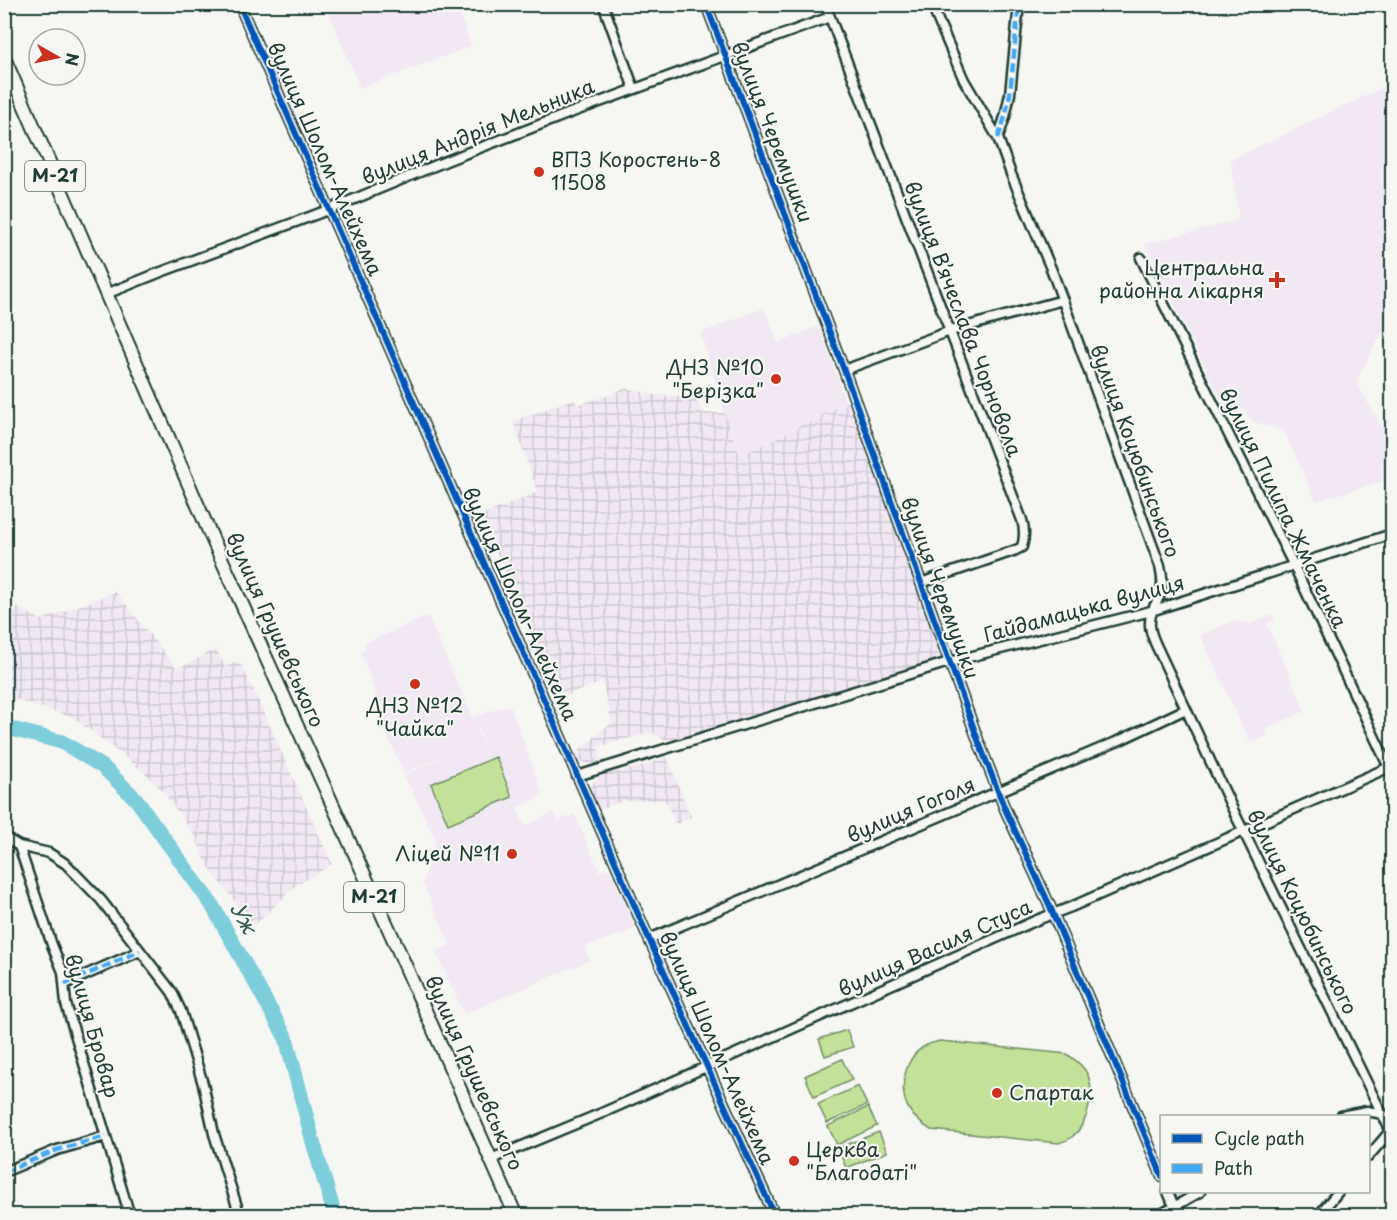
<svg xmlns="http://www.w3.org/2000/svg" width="1397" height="1220" font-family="'Playpen Sans',sans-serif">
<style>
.built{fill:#f1e8f3}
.industrial{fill:url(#industrial-grid)}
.pitch{fill:#c3e198;stroke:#718f66;stroke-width:1.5}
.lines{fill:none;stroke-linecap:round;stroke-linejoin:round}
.river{stroke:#7ecddb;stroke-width:15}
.minor-casing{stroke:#1f3d34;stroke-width:13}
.highway-casing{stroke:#1f3d34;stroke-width:16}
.minor{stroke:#f6f6f2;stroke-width:8}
.highway{stroke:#f6f6f2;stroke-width:12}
.quiet{stroke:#3fa9f5;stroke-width:4.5;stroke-dasharray:9 4.5;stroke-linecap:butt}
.cycleway-casing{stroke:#f6f6f2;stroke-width:10}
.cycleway{stroke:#0057b8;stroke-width:6}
.poi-dot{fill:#c8321e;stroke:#f6f6f2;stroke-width:2}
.labels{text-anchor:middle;stroke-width:4.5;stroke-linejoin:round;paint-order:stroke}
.shield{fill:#f6f6f2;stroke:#60746d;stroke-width:1.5}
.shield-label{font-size:18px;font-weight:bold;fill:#1f3d34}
.street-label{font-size:20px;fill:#1f3d34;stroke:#f6f6f2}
.poi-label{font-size:20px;fill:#1f3d34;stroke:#f6f6f2;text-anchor:start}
.water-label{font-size:21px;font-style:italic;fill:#325a55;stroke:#f6f6f2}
</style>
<defs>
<pattern id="industrial-grid" width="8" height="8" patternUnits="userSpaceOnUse" patternTransform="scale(1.5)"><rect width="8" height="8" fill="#f1e8f3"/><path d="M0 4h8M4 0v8" fill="none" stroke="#cec8d1"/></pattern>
</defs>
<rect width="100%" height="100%" fill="#f6f6f2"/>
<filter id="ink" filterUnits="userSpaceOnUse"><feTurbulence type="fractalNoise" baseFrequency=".0167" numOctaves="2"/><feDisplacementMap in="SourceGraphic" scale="12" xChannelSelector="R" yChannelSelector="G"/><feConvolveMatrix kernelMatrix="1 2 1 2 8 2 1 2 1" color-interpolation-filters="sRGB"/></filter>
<g filter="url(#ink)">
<path class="built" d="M326 5H460L458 9 471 46 360 88Z
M1392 83V316L1358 376 1357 384 1382 427 1392 436V478L1316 501 1284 431 1252 421 1242 407 1228 414 1145 244 1239 220 1231 160Z
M764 308 778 343 819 326 846 402 740 456 724 413 701 333Z
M1272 614 1275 620 1267 624 1305 711 1266 729 1268 735 1251 744 1200 635 1233 621 1251 624Z
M428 616 483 742 484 741 473 717 510 705 543 796 516 808 525 826 553 812 558 821 574 814 600 872 609 868 636 929 584 947 590 960 464 1014 436 952 450 945 423 883 436 840 404 775 467 748 404 773 382 723 383 716 361 652 367 649 365 643Z"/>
<path class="industrial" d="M624 388 655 395 696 397 702 413H724L740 456 851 400 940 646 941 658 937 662 768 711 678 739 672 740 664 739 657 736 652 732 598 747 601 764 593 765 579 761 574 755 612 722 602 682 556 699 494 546 480 516 538 492 513 421 574 399 577 405 610 395Z
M116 592 177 669 216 649 225 667 239 661 253 689 332 864 294 887 266 915 253 926 206 863 196 838 162 790 143 771 74 718 5 696V623L17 607 41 620Z
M667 757 691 817 676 824 665 800 622 801 597 811 592 798 591 790 593 783 597 778 605 774 640 767Z"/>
<path class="pitch" d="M496 757 512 797 448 824 431 784Z
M847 1030 853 1047 825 1056 819 1039Z
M940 1041 1067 1054C1074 1059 1080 1063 1085 1070 1097 1088 1089 1123 1072 1137 1069 1140 1063 1141 1059 1143L931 1130C923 1125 916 1120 910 1111 897 1091 904 1056 927 1045 931 1043 936 1042 940 1041Z
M842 1059 852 1080 814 1097 805 1076Z
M858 1086 867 1105 827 1123 818 1104Z
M868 1107 877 1126 837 1145 828 1126Z
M879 1132 887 1152 846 1168 838 1148Z"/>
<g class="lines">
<path class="river" d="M4 727 62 742 103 767 136 799 212 905 286 1038 313 1142 335 1216"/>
<defs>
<path id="minor" d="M239 4 649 939 775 1216
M603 4 634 89
M706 4 844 370 978 740 1005 809 1049 904 1162 1176
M825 4 1022 520C1025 530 1025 537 1022 547L1016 550 921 583
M931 4 964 80 998 138 1011 174 1052 271 1160 566C1162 575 1164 585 1160 595 1156 604 1150 611 1150 622 1149 630 1153 638 1156 645L1235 814 1392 1134
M1392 4V5
M998 138 1005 117 1010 94 1019 4
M1141 258 1294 566 1392 774
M106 294 161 272 328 210 446 161 570 113 830 17
M844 370 950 331 1063 300
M577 776 949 662 1151 611 1392 534
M4 837 19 846 49 853 66 864 101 900 172 992 181 1011 203 1084 214 1134 240 1216
M19 846 52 945 63 972 66 1004 130 1216
M649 939 1116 742 1186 709
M65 984 140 951
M1341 1116 1367 1111 1383 1114
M1368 1157 1392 1129
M491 1159 602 1113 1037 920 1071 907 1392 766
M4 1172 57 1150 106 1136
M1168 1192 1178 1216
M1158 1216 1200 1192
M1318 1216 1338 1192
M1392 1216V1215"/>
<path id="highway" d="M4 58 212 538 397 947 516 1216"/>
</defs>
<use href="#minor" class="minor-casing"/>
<use href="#highway" class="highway-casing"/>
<use href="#minor" class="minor"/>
<use href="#highway" class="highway"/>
<path class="quiet" d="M998 138 1005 117 1010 94 1019 4
M65 984 140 951
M4 1172 57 1150 106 1136
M1392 1216V1215"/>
<defs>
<path id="cycleway" d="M239 4 649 939 775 1216
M706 4 844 370 978 740 1005 809 1049 904 1162 1176"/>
</defs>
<use href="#cycleway" class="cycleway-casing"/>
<use href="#cycleway" class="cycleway"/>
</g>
</g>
<g class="poi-dot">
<circle cx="539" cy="172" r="6"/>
<path d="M1274 271h6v6h6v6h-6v6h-6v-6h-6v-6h6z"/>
<circle cx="776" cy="379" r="6"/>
<circle cx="415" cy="684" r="6"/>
<circle cx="512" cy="854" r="6"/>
<circle cx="997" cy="1093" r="6"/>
<circle cx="794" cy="1161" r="6"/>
</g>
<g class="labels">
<g class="shield">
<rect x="25" y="161" width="60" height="30" rx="4.5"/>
<rect x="344" y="882" width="60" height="30" rx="4.5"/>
</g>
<g class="shield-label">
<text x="55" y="182">М-21</text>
<text x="374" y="903">М-21</text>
</g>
<g class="street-label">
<text transform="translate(478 132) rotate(-22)" y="7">вулиця Андрія Мельника</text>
<text transform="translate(772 132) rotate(69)" y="7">вулиця Черемушки</text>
<text transform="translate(325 159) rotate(66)" y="7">вулиця Шолом-Алейхема</text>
<text transform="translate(963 319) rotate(69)" y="7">вулиця Вʼячеслава Чорновола</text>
<text transform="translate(1135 451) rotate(70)" y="7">вулиця Коцюбинського</text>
<text transform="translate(1283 508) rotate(64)" y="7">вулиця Пилипа Жмаченка</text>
<text transform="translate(940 588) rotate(70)" y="7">вулиця Черемушки</text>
<text transform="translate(520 604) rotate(66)" y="7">вулиця Шолом-Алейхема</text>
<text transform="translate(1084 609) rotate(-15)" y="7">Гайдамацька вулиця</text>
<text transform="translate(275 630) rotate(66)" y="7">вулиця Грушевського</text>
<text transform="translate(911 810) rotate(-23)" y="7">вулиця Гоголя</text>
<text transform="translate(1302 912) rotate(64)" y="7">вулиця Коцюбинського</text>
<text transform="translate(935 948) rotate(-24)" y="7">вулиця Василя Стуса</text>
<text transform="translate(92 1026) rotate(74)" y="7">вулиця Бровар</text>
<text transform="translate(717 1048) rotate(66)" y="7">вулиця Шолом-Алейхема</text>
<text transform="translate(474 1073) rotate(66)" y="7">вулиця Грушевського</text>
</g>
<g class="poi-label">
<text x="551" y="167">ВПЗ Коростень-8<tspan x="551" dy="23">11508</tspan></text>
<text x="1264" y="275" text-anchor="end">Центральна<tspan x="1264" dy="23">районна лікарня</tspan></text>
<text x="764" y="375" text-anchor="end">ДНЗ №10<tspan x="764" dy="23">"Берізка"</tspan></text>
<text x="415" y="713" text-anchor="middle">ДНЗ №12<tspan x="415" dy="23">"Чайка"</tspan></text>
<text x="500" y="861" text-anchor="end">Ліцей №11</text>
<text x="1009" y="1100">Спартак</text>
<text x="806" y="1157">Церква<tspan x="806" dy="23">"Благодаті"</tspan></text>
</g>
<g class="water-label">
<text transform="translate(243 918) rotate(61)" y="7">Уж</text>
</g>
</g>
<rect width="1397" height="1220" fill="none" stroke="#f6f6f2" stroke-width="24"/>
<rect x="12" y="12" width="1373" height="1196" fill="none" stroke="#1f3d34" stroke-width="2" filter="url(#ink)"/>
<rect x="1160" y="1115" width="210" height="78" fill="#f6f6f2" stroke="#a0aca6" stroke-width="1.5"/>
<rect x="1172" y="1134" width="30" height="9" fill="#0057b8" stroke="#a0aca6" stroke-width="1.5"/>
<text x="1214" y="1145" font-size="18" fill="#1f3d34">Cycle path</text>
<rect x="1172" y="1164" width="30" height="9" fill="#3fa9f5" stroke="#a0aca6" stroke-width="1.5"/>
<text x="1214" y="1175" font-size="18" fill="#1f3d34">Path</text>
<g transform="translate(57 57) rotate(99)"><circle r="28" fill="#f6f6f2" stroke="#a0aca6" stroke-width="1.5"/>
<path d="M0-4.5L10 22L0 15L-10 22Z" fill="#c8321e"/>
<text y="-9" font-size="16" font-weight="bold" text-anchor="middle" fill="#1f3d34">N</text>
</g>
</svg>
